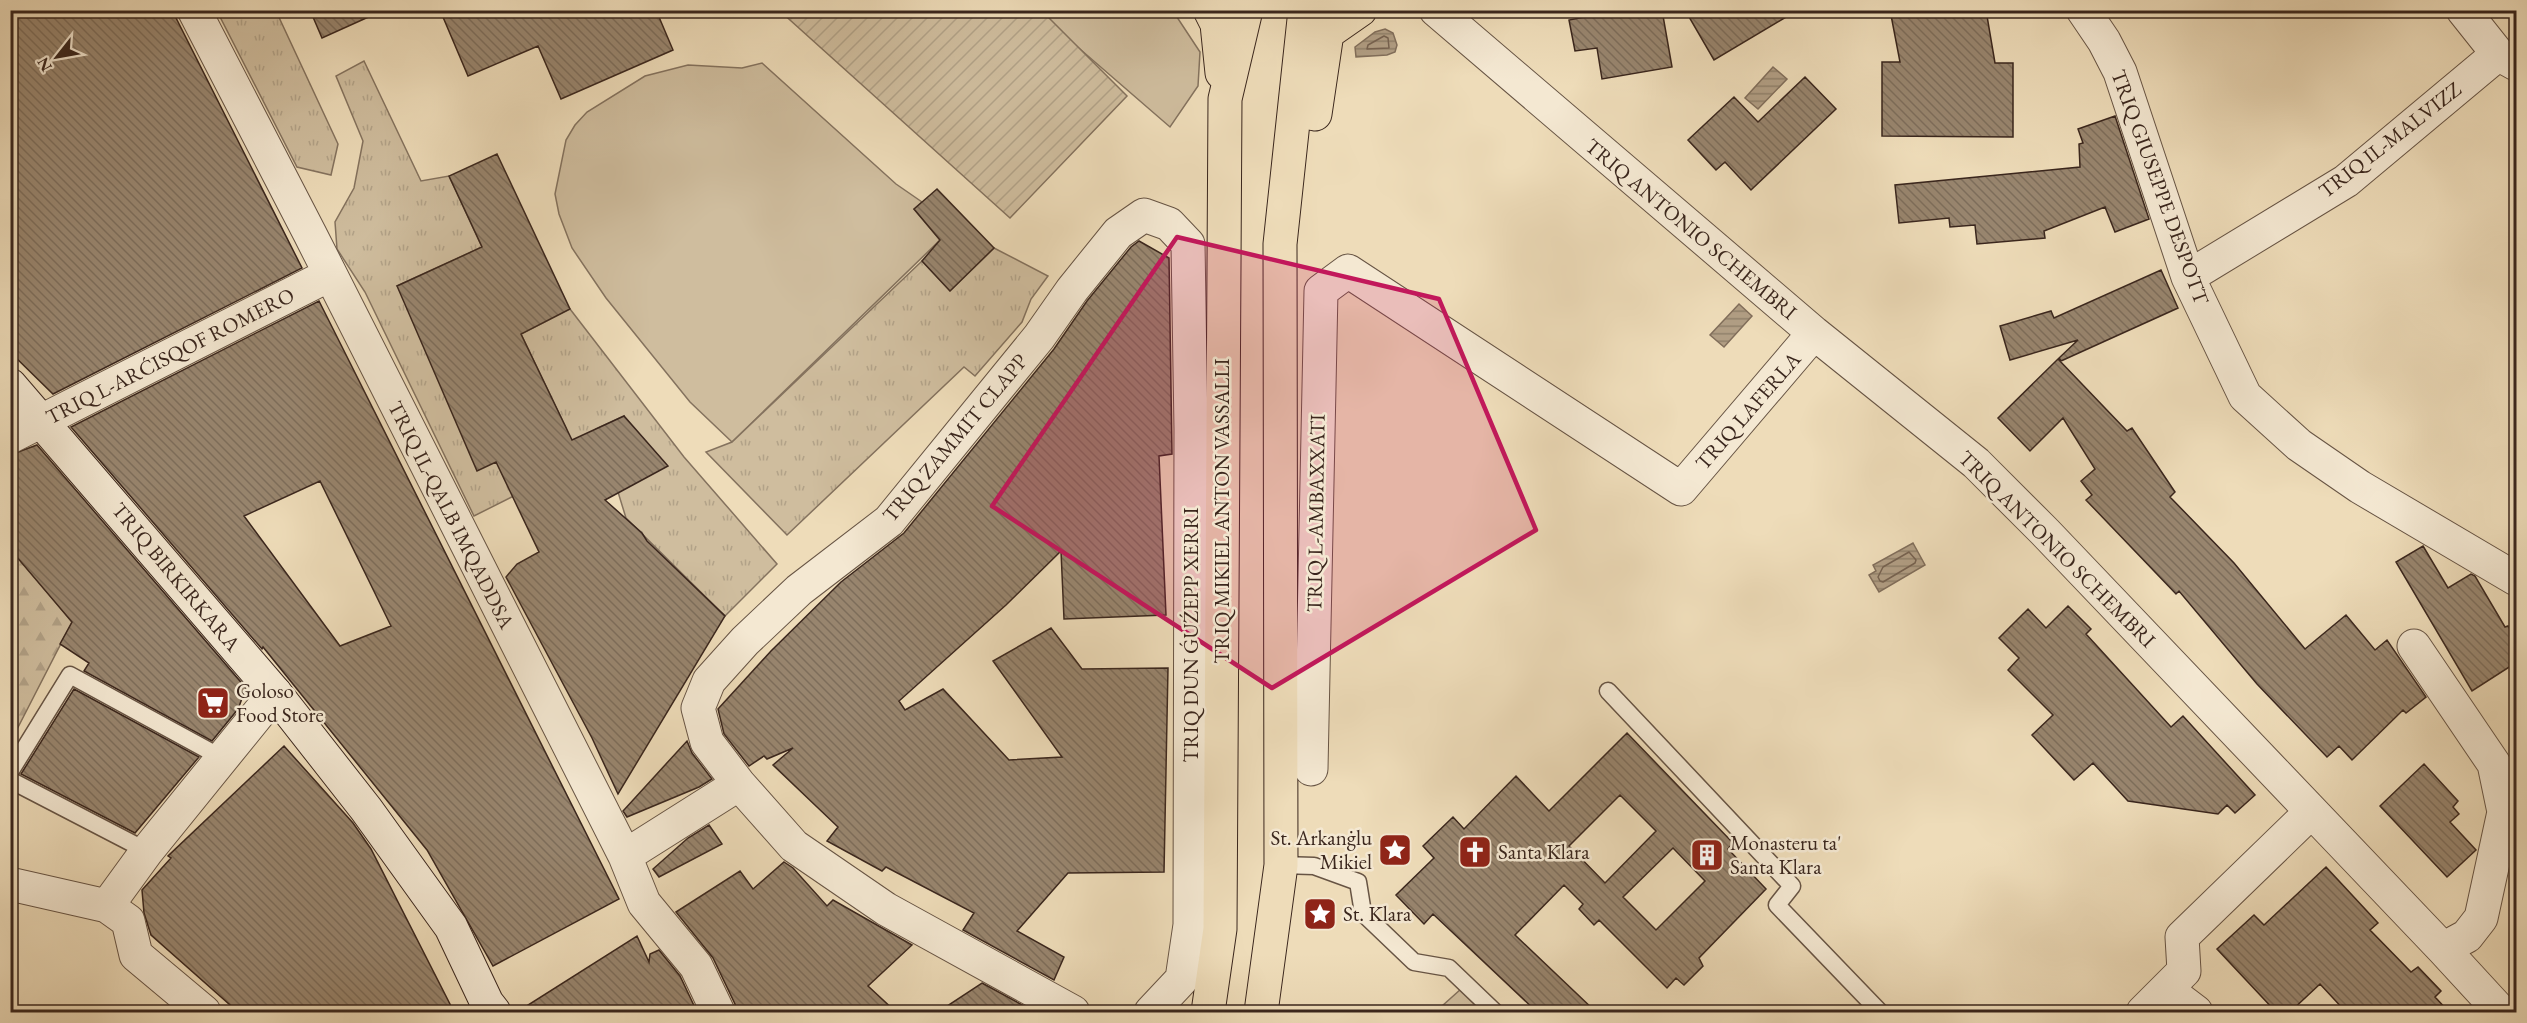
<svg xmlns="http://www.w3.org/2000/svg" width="2527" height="1023" font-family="'EB Garamond',serif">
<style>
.grass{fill:#cfbd9e;stroke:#84725e;stroke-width:1.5}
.forest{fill:url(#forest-firs);stroke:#84725e;stroke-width:1.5}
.park{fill:url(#park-tufts);stroke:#84725e;stroke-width:1.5}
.garden{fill:url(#garden-furrows);stroke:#84725e;stroke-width:1.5}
.water{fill:url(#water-rules);stroke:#816e5b;stroke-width:1.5}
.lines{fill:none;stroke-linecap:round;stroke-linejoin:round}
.shore{stroke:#766250;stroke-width:1.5}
.building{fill:url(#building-back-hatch);stroke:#3a261d;stroke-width:1.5;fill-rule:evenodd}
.service-casing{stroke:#675444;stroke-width:19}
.minor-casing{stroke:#675444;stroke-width:35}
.secondary-casing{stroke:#3a261d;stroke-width:35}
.trunk-casing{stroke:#3a261d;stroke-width:35}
.service{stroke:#f4e8d2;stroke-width:16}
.minor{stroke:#f4e8d2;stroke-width:33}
.secondary{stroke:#f4e8d2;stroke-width:33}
.trunk{stroke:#eedcb9;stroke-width:33}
.marked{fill:#c2185b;fill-opacity:0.2;stroke:#c2185b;stroke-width:4.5;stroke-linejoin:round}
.labels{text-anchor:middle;stroke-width:5;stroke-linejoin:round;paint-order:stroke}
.street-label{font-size:21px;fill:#3a261d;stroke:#f4e8d2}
.poi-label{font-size:21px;fill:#3a261d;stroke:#f4e8d2;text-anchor:start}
</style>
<defs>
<pattern id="forest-firs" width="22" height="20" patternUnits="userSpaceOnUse" patternTransform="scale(1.5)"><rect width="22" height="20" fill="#cfbd9e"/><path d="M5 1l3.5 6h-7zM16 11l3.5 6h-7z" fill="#b2a288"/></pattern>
<pattern id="park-tufts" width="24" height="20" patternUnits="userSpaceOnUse" patternTransform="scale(1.5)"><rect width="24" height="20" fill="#cfbd9e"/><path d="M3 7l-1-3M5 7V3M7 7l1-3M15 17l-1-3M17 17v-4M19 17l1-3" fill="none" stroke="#b2a288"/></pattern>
<pattern id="garden-furrows" width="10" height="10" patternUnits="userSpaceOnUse" patternTransform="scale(1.5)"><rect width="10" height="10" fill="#cfbd9e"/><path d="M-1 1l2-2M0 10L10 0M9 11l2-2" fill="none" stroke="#b2a288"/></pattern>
<pattern id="water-rules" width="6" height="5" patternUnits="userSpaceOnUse" patternTransform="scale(1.5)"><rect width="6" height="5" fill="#b19e84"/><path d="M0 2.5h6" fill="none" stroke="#91816b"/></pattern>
<pattern id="building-back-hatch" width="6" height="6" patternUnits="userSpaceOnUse" patternTransform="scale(1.5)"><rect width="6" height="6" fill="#98856e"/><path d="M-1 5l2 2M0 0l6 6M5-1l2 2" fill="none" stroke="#7d6d5a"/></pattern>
</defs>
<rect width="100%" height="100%" fill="#eedcb9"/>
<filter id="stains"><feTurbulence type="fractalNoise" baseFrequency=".00333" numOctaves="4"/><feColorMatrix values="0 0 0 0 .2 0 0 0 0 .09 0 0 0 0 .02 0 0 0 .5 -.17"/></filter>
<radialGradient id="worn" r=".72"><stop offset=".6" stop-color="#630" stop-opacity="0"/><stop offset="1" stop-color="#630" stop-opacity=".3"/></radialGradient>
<path class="grass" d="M1036 11H1173L1200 52 1198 86 1170 127Z
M762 63 896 184 922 202 914 209 940 240 732 442 690 402 606 298 572 248 559 214 555 194 566 140 575 125 587 112 645 76 688 65 742 68Z
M1461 989 1485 1012H1448L1442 1006Z"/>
<path class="forest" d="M11 549 72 622 11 741 10 632 16 626 11 623Z"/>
<path class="park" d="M217 11H276L338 144 331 175 297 167Z
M364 61 421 181 449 176 482 247 397 286 566 428 521 334 570 309 684 457 777 564 725 616 626 518 618 492 624 416 596 429 603 451 474 516 365 292 337 249 335 222 354 188 363 141 336 76Z
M994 248 1048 276 1031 299 1022 322 975 376 964 367 787 535 706 452 732 442 922 261 950 291Z"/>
<path class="garden" d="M780 11H1042L1127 96 1010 218Z"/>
<path class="water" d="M1385 29 1393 33 1397 45 1395 52 1387 55 1356 57 1355 47 1375 32Z
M1773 67 1787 79 1758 109 1745 98Z
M1739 304 1752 316 1724 347 1710 335Z
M1913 543 1925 565 1879 592 1869 575 1876 571 1873 565Z"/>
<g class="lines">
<path class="shore" d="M1384 36 1388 38 1389 48 1367 49 1368 45Z
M1909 552 1916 560 1915 563 1883 582 1880 581 1878 577 1883 567Z"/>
</g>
<path class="building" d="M10 10H172L302 268 53 394 10 352Z
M310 10H384L322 38Z
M440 10H656L673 50 561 99 538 46 468 76Z
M1621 10H1662L1672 67 1602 79 1597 48 1575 51 1569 20Z
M1685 10H1798L1714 60Z
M1890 10H1986L1995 63H2013V137L1882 136V62H1900Z
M1805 77 1836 109 1751 190 1725 162 1716 170 1688 140 1734 97 1758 122Z
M2115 116 2149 219 2115 232 2105 207 2044 231 2045 238 1977 244 1975 225 1950 227 1949 218 1899 223 1895 185 2080 167 2079 144 2083 143 2078 129Z
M497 154 570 309 521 334 572 440 624 416 668 466 605 500 642 533 647 541 725 616 618 794 592 738 506 577 517 564 539 552 496 462 477 471 397 286 482 247 449 176Z
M937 189 994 248 950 291 922 261 940 240 914 209Z
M1139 241 1169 258 1172 454 1159 456 1166 615 1064 619 1061 551 1006 605 899 701 905 710 943 689 1009 760 1062 757 993 661 1051 628 1082 669 1168 668 1164 872 1068 873 1017 931 1064 957 1054 980 963 930 974 913 886 867 882 871 827 841 838 827 773 765 793 748 767 759 764 756 749 766 724 734 718 709 771 651 841 582 904 533 1054 349 1087 301 1131 247Z
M2161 270 2178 308 2061 361 2059 358 2078 340 2010 360 2000 326 2051 311 2054 318Z
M319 301 619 899 493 966 427 850 263 647 262 649 71 427ZM320 481 391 626 340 646 244 516Z
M2058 359 2127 431 2132 428 2175 492 2170 497 2234 563 2305 649 2346 615 2375 650 2387 640 2426 697 2406 713 2403 710 2352 760 2339 746 2327 757 2257 684 2179 591 2176 594 2086 500 2092 495 2081 481 2095 469 2063 418 2030 451 1998 418Z
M37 445 246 688 238 709 212 741 84 671 89 663 60 644 72 622 10 549V455Z
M2423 546 2448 588 2471 574 2475 576 2505 627 2508 626 2517 639V662L2472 691 2396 562Z
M2068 606 2091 629 2086 634 2171 727 2183 716 2255 795 2235 813 2227 805 2218 814 2128 801 2093 763 2074 780 2032 735 2053 715 2008 670 2019 658 1999 638 2028 609 2046 628Z
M74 689 199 757 135 833 21 774Z
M1627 733 1733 843 1728 849 1766 889 1699 958 1703 966 1684 985 1676 978 1667 988 1599 920 1594 925 1579 909 1583 904 1564 885 1515 935 1596 1012H1537L1433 914 1424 924 1396 895 1434 858 1423 846 1453 817 1464 829 1516 776 1549 811ZM1620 795 1656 831 1605 883 1569 846ZM1673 848 1705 881 1656 930 1623 897Z
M687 741 692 753 712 779 699 787 627 817 623 811Z
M284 746 353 823 371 849 454 1012H238L151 935 144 913 142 890 171 858 168 856Z
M2424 764 2458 801 2453 807 2459 814 2450 822 2476 850 2447 877 2380 806Z
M709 825 722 844 659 877 653 869 688 838Z
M784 862 793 868 827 906 833 900 912 945 868 986 896 1012H737L735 1004 713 958 676 912 740 871 753 889Z
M2326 867 2378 923 2370 930 2411 972 2418 967 2441 991 2435 997 2449 1012H2346L2320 984 2290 1012H2276L2217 949 2254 915 2264 925Z
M637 936 649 962 650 954 659 950 680 976 697 1012H517Z
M982 983 1035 1012H938Z"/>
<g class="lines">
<defs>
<path id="service" d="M1608 691 1792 886 1777 905 1880 1012
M10 772 70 675 224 759
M10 780 147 851
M1281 865 1314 866 1358 882 1363 913 1367 917 1414 962 1449 968 1495 1012"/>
<path id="minor" d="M194 10 310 234 625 856 644 903 696 966 718 1012
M1436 10 1814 333 1976 463 2045 532 2443 949 2501 1012
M2083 10 2104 41 2120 72 2188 277 2245 396 2299 445 2360 487 2516 579
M2463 10 2498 54 2516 64
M2188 277 2346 181 2498 54
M10 437 329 275
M2414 646 2494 764 2504 812 2481 918 2467 936 2443 949
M1311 769 1321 291 1348 271 1681 489 1814 333
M625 856 739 784
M10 884 107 906 128 921 136 955 204 1012
M107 906 147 851 275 693
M2167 990 2196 1012
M1073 1012 886 909 794 846 739 784 707 742 698 708 709 681 745 641 799 590 889 521 1039 337 1072 290 1118 233 1144 215 1169 224 1188 244 1191 429 1190 925 1182 979 1151 1012
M2143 1012 2184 971 2182 937 2311 812"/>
<path id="secondary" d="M10 385 275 693 366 809 451 927 487 1003 494 1012"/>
<path id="trunk" d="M1210 10 1217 24 1222 73
M1315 114 1327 33 1360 10
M1208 1012 1220 929 1225 99 1246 10
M1261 1012 1281 865 1280 244 1305 10"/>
</defs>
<use href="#service" class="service-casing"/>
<use href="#minor" class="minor-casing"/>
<use href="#secondary" class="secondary-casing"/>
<use href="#trunk" class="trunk-casing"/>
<use href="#service" class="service"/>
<use href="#minor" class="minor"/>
<use href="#secondary" class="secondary"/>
<use href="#trunk" class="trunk"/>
</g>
<path class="marked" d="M1177 237 1439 299 1536 530 1272 688 992 506Z"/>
<defs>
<symbol id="supermarket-square" viewBox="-11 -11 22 22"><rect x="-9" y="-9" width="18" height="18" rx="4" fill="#8f2418" stroke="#f4e8d2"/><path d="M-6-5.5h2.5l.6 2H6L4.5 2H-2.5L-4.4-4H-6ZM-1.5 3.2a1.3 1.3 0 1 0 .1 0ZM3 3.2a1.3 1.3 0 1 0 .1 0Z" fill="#fff"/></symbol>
<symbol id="sight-square" viewBox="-11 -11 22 22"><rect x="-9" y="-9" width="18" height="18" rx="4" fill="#8f2418" stroke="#f4e8d2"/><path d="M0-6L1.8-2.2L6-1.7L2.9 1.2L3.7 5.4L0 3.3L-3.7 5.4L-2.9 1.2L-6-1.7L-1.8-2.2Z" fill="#fff"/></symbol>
<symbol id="church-square" viewBox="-11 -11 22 22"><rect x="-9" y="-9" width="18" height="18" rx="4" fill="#8f2418" stroke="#f4e8d2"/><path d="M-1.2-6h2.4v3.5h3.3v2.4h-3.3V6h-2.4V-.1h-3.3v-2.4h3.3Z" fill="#fff"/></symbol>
<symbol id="building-square" viewBox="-11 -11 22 22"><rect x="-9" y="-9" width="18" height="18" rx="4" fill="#8f2418" stroke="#f4e8d2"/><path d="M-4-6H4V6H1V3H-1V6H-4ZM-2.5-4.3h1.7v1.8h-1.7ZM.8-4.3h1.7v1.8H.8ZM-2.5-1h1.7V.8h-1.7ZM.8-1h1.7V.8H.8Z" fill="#fff"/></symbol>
</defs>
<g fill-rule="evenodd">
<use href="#supermarket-square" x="194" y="684" width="38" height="38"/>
<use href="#sight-square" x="1376" y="831" width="38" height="38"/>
<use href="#church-square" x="1456" y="833" width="38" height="38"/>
<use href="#building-square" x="1688" y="836" width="38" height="38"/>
<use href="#sight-square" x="1301" y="895" width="38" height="38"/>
</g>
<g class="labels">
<g class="street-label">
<text transform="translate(2390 140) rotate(-38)" y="7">TRIQ IL-MALVIZZ</text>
<text transform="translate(2160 187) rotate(70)" y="7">TRIQ GIUSEPPE DESPOTT</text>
<text transform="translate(1691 229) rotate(40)" y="7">TRIQ ANTONIO SCHEMBRI</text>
<text transform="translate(170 356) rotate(-27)" y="7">TRIQ L-ARĆISQOF ROMERO</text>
<text transform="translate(1748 411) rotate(-49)" y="7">TRIQ LAFERLA</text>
<text transform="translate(955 438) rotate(-50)" y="7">TRIQ ZAMMIT CLAPP</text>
<text transform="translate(1222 511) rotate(-90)" y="7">TRIQ MIKIEL ANTON VASSALLI</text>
<text transform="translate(1316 513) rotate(-89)" y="7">TRIQ L-AMBAXXATI</text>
<text transform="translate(451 515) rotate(63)" y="7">TRIQ IL-QALB IMQADDSA</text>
<text transform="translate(2057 549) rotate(45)" y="7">TRIQ ANTONIO SCHEMBRI</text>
<text transform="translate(176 577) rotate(50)" y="7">TRIQ BIRKIRKARA</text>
<text transform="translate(1191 635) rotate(-90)" y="7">TRIQ DUN ǴUŹEPP XERRI</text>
</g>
<g class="poi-label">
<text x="236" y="698">Goloso<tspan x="236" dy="24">Food Store</tspan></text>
<text x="1372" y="845" text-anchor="end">St. Arkanġlu<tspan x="1372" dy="24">Mikiel</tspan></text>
<text x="1730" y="850">Monasteru ta'<tspan x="1730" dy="24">Santa Klara</tspan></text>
<text x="1498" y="859">Santa Klara</text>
<text x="1343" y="921">St. Klara</text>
</g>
</g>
<rect width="2527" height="1023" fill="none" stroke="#eedcb9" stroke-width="36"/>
<rect x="12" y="12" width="2503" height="999" fill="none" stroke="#3a261d" stroke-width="3"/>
<rect x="18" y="18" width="2491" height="987" fill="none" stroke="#3a261d" stroke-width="1.5"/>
<g transform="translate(57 57) rotate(239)" stroke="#f4e8d2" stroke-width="4.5" paint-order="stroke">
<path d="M0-4.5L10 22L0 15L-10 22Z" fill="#3a261d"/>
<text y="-9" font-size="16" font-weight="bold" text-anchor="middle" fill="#3a261d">N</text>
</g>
<rect width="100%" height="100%" filter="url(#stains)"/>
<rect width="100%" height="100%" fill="url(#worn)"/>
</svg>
